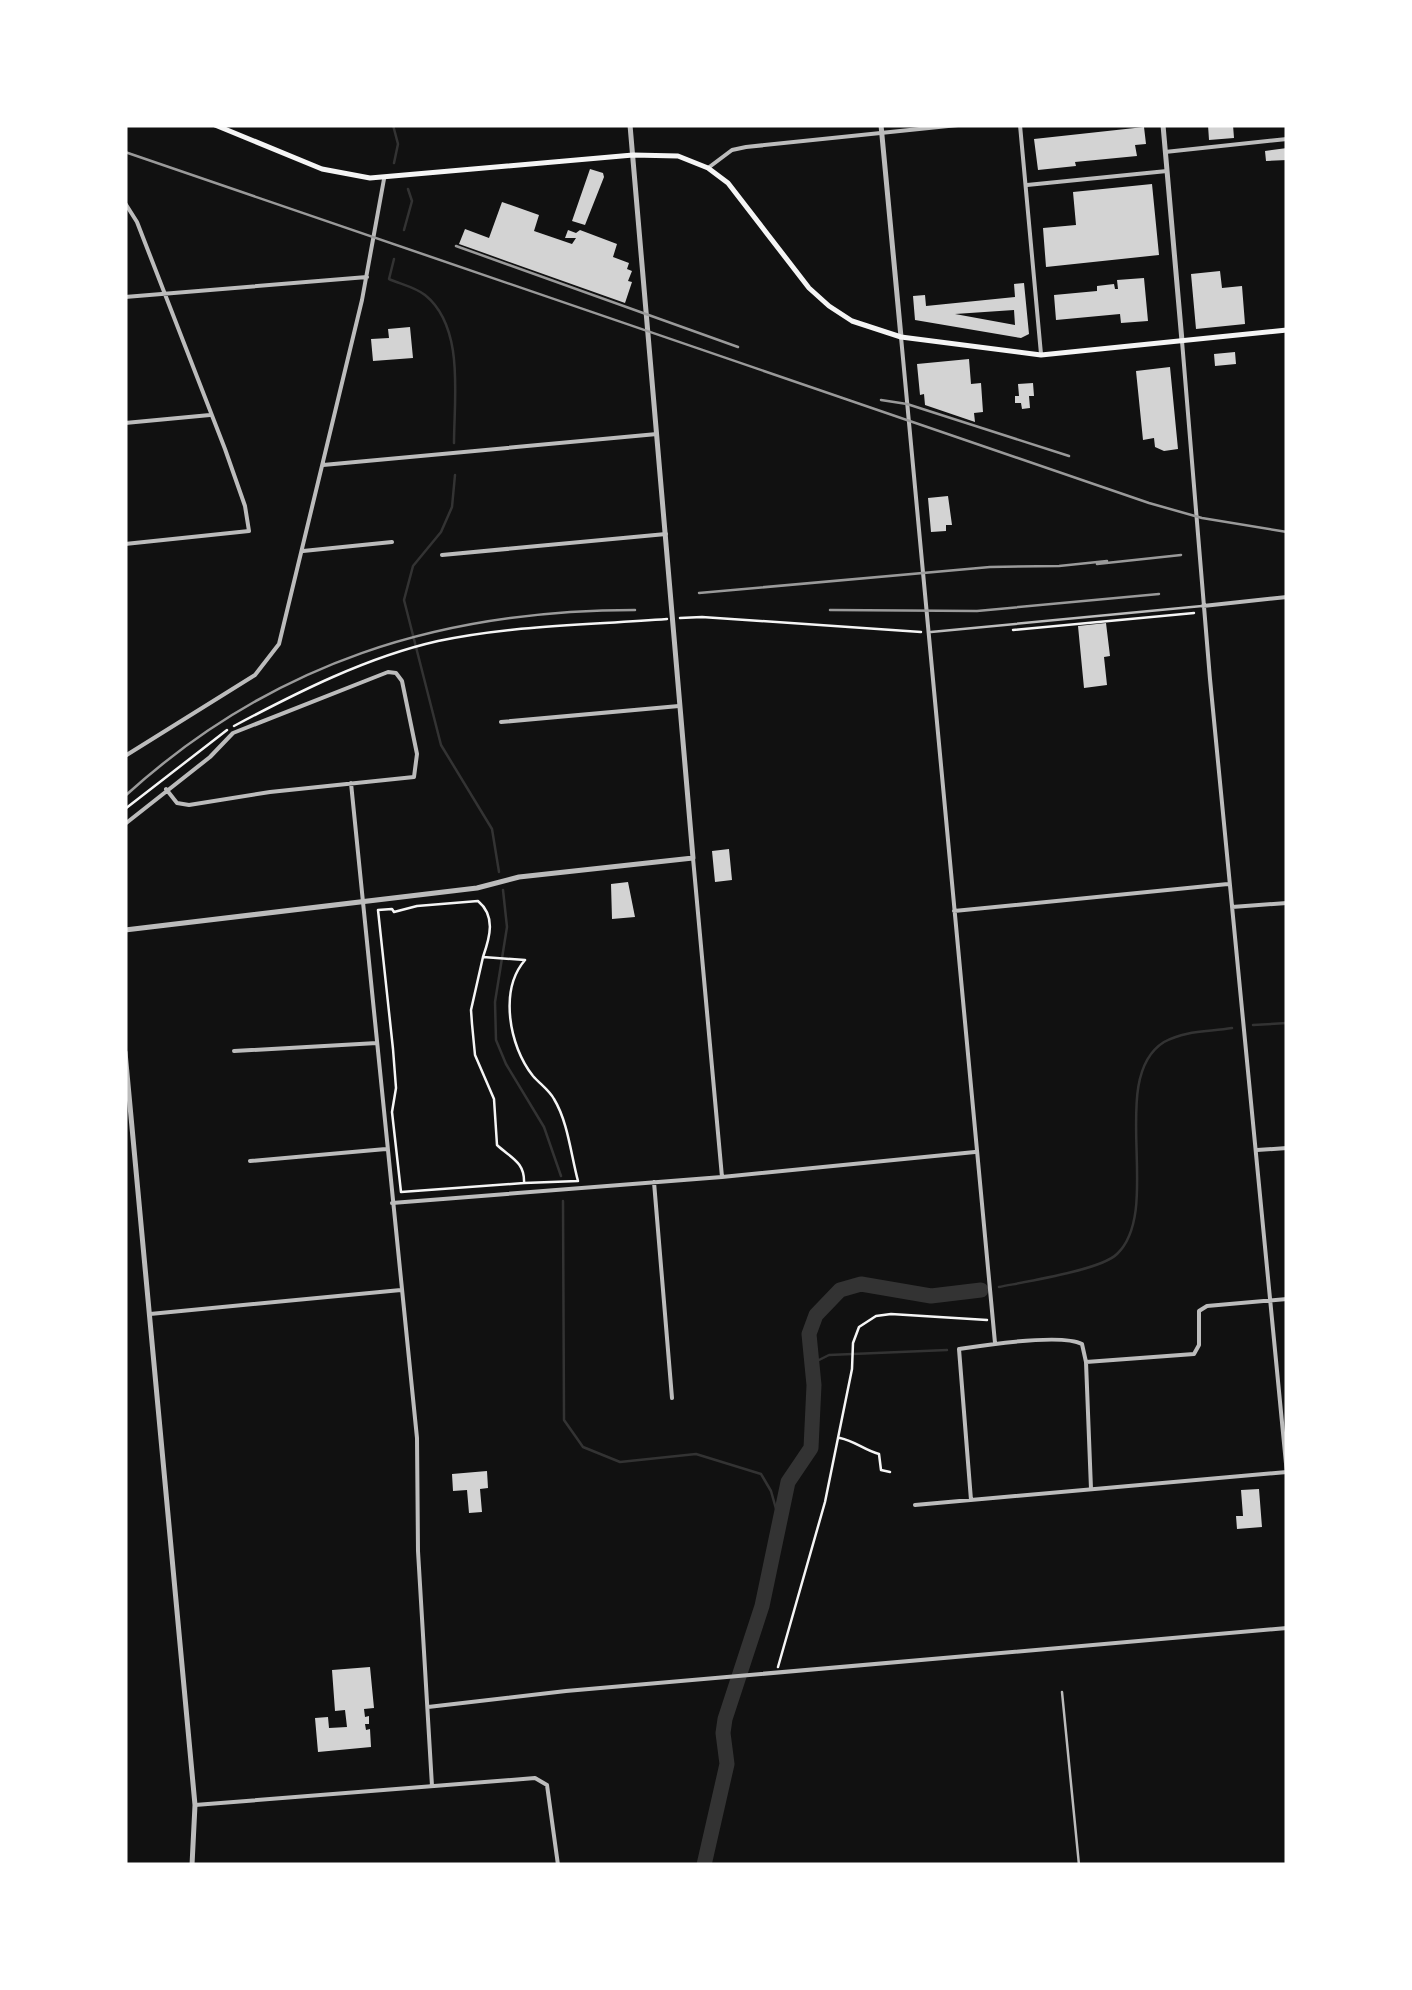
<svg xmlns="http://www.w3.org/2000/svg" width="1412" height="1990" font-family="Poppins,sans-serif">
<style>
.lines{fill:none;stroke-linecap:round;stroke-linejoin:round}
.stream{stroke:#333;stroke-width:2.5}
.river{stroke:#333;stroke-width:15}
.building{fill:#d3d3d3;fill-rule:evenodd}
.path{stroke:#f5f5f5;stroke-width:2.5}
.service{stroke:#bcbcbc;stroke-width:2.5}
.minor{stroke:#bcbcbc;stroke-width:4}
.tertiary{stroke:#bcbcbc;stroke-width:5}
.secondary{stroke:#f5f5f5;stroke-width:5}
.rail{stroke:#9a9a9a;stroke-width:2.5}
</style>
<rect width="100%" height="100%" fill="#111"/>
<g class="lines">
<path class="stream" d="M393 125 398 144 394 163
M404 230 412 201 408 189
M394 259 389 279C400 284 415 287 425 295 465 327 454 398 454 443
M455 475 452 507 441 532 413 566 404 600 441 745 492 829 499 872
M503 890 507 927 495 1002 496 1040 506 1064 544 1127 561 1176
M1253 1025 1287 1023
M563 1201 564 1420 583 1447 620 1462 696 1454 761 1474 771 1491 780 1523
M999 1287C1024 1282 1101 1270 1117 1254 1164 1209 1106 1078 1164 1042 1186 1030 1209 1032 1232 1028
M813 1363 829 1355 947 1350"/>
<path class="river" d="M704 1865 727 1764 723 1733 725 1719 762 1606 788 1482 811 1448 814 1385 809 1334 816 1315 840 1290 861 1284 931 1296 981 1290"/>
</g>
<path class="building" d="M1208 125H1233L1234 138 1209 140Z
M1144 127 1146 144 1135 145 1137 156 1075 162 1076 166 1038 170 1034 139Z
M1287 148V160L1266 161 1265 151Z
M590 169 603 173 604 177 585 225 572 221Z
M1152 184 1159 255 1046 267 1043 228 1076 225 1073 192Z
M502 202 539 215 534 231 572 244 576 238H565L568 230 576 233 580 230 617 244 613 257 629 263 627 269 632 271 628 281 632 282 625 303 459 244 465 229 489 238Z
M1220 271 1222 288 1242 286 1245 324 1196 329 1191 274Z
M1144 278 1148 321 1121 323 1120 314 1056 320 1054 295 1097 291V286L1114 284 1115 289H1118L1117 280Z
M1024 283 1029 334 1021 338 915 320 913 296 925 295 926 306 1015 297 1014 284ZM1014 310 1015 325 955 314Z
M410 327 413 358 373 361 371 339 389 338 388 329Z
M1235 352 1236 364 1215 366 1214 354Z
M969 359 971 384 981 383 983 412 974 413 975 422 925 405 924 394 920 395 917 364Z
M1170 367 1178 449 1164 451 1155 447 1154 438 1143 440 1136 371Z
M1033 383 1034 396H1029L1030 408 1022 409 1021 403H1015V396H1019L1018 384Z
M948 496 952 525H946V531L931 532 928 498Z
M1106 623 1110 656 1104 657 1107 685 1084 688 1078 626Z
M729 849 732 880 715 882 712 851Z
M628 882 635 917 612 919 611 884Z
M487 1471 488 1488 480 1489 482 1512 469 1513 467 1490 453 1491 452 1474Z
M1259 1489 1262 1527 1237 1529 1236 1516H1243L1241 1490Z
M370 1667 374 1708 364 1709 365 1717 369 1716V1724H365L366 1730 370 1729 371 1747 318 1752 315 1718 328 1717 329 1728 347 1727 345 1710 335 1711 332 1670Z"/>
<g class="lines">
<path class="path" d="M680 618 702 617 921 632
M1013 630 1194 613
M234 726C298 692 367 657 438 641 514 625 590 625 667 619
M125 809 227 730
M483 957 471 1010 472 1024 475 1055 494 1099 497 1145C511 1158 525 1162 524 1183L578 1181C571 1155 568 1122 554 1099 549 1090 540 1084 533 1076 509 1046 499 990 525 960L483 957C490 937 496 916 478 901L417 906 394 912 392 909 378 910 393 1049 396 1088 392 1112 401 1192 524 1183
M840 1438C855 1441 864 1450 879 1454L881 1470 890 1472
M778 1667 825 1502 852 1369 853 1343 859 1327 876 1316 891 1314 987 1320"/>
<path class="service" d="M931 632 1202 606
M1062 1692 1079 1865"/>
<path class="minor" d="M1020 125 1041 354
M1165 152 1287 139
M708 168 732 150 746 147 958 125
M1027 185 1167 171
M125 203 137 222 225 449 245 506 249 531 125 544
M125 297 367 277
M901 337 995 1343
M1182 341 1210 679 1287 1474
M125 423 210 415
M323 465 657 434
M303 551 392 542
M442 555 666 534
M1203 606 1287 597
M501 722 679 706
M125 756 255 675 279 644 362 300 384 179
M351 783 417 1438 418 1551 432 1786
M125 824 210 757 233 733 388 672 396 673 402 681 417 754 414 777 270 792 189 805 177 803 166 789
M693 858 722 1177
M1232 907 1287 903
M954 911 1228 884
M234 1051 377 1043
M1257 1150 1287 1148
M250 1161 386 1149
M654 1182 672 1398
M392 1203 722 1177 975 1152
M150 1314 401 1290
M1086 1362 1194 1354 1199 1345V1311L1207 1306 1287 1299
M971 1500 959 1349C985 1345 1061 1333 1082 1344L1086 1362 1091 1489
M915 1505 1287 1472
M428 1707 566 1691 1287 1628
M195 1805 535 1778 547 1785 558 1865"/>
<path class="tertiary" d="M881 125 901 337
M1163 125 1182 341
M125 930 477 888 519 877 693 858 630 125
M125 1052 195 1805 192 1865"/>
<path class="secondary" d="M215 125 322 169 370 178 633 155 678 156 708 168 728 183 809 288 829 306 852 321 901 337 1041 355 1287 330"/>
<path class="rail" d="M125 152 1149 503 1202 518 1287 532
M456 246 738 347
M881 400 907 404 1069 456
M1097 564 1181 555
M699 593 990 567 1059 566 1107 561
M830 610 977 611 1159 594
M125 796C271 663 440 610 635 610"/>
</g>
<rect width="1412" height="1990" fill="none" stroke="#ffffff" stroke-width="255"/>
</svg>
